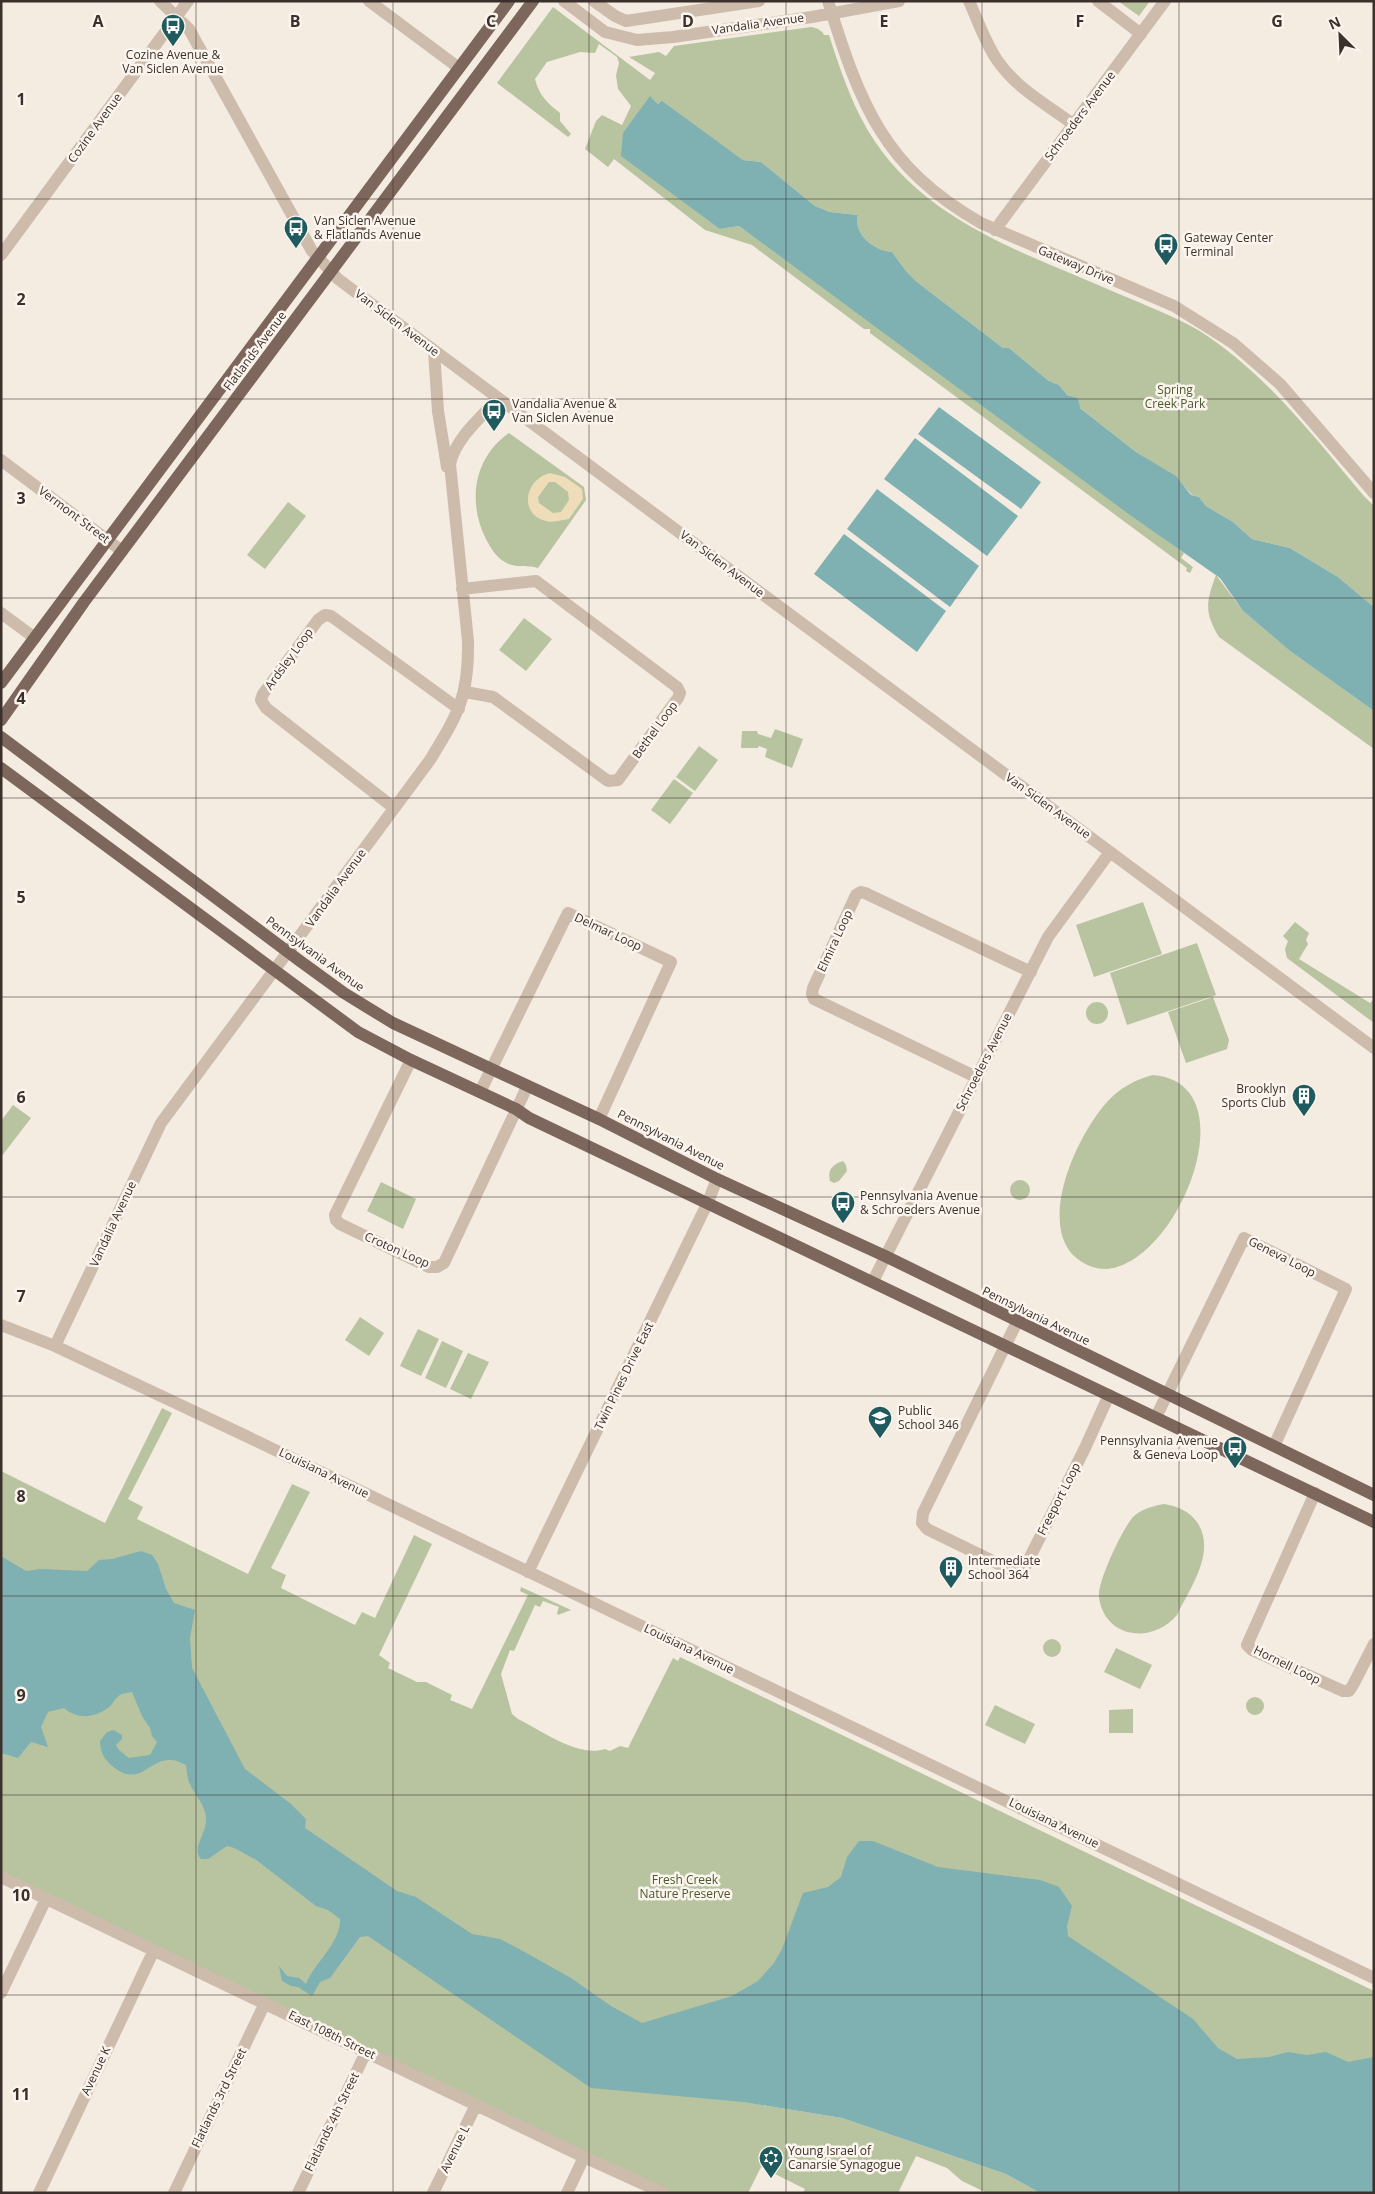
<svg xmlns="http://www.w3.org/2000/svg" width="1375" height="2194" font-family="'Open Sans',sans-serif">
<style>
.green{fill:#b8c4a0}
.sand{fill:#efdcb8;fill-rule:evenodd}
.water{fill:#7fb0b2}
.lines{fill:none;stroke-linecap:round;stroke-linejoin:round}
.minor{stroke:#cdbbac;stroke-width:12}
.major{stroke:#7d675c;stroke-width:12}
.grid{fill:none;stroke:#3b302b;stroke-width:1;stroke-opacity:0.55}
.labels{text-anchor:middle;stroke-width:5;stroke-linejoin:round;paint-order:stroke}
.street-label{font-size:12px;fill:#3b302b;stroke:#fbf5ee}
.poi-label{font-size:12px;fill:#3b302b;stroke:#fbf5ee;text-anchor:start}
.park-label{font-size:12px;fill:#4a5a2e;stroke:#fbf5ee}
.grid-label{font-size:16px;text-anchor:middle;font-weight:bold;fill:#3b302b;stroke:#fbf5ee;stroke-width:5;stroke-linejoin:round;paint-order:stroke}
</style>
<rect width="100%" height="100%" fill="#f4ebe1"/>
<path class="green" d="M1118 1H1150L1139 16Z
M553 7 650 80 655 73 629 57 659 52 666 56 674 46 811 27C815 27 823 31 824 35H829C838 63 847 90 860 116 911 217 1016 249 1112 291 1140 303 1172 315 1198 330 1265 372 1313 436 1363 495L1374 506V607L1338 577 1290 548 1252 539 1233 522 1206 506 1199 497 1192 495 1175 476 1136 452 1079 407 1078 398 1067 395 1059 385 1049 381 1009 348H1003L917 282 906 271 892 252C875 251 853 235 858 215L830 212 815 206 761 162 743 160 662 102 658 104 651 97 720 229 739 226 1184 553 1181 558 1193 567 1190 573 1186 571 1187 568 870 333V329H864L752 245 705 230 614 159 608 167 585 149 596 121 602 115 622 125 631 106 618 89 616 75 619 63 617 57 599 44 595 53 580 52 547 62 535 79C539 95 547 103 560 113V121L571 134 568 137 497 83Z
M509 433 584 487 586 500 538 568C527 564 516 569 505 562 496 557 490 547 486 539 467 502 474 457 509 433Z
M288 502 306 516 265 569 247 555Z
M1216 575 1243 611 1263 628 1290 651 1374 711V749L1219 637C1204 612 1206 602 1216 575Z
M524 618 552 639 526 671 499 650Z
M775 729 803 739 792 768 765 757 767 749 759 746 758 748H741L742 731H757L758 734 771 738Z
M699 746 718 760 695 791 676 777Z
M674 779 693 793 670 824 651 810Z
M1143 902 1162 954 1094 977 1076 925Z
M1295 922 1309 933 1306 940 1308 944 1299 959 1370 1003 1374 999V1023L1287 958 1285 949 1288 941 1283 936Z
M1197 943 1216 995 1127 1025 1110 973Z
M1213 997 1229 1040 1227 1049 1186 1063 1168 1012Z
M1086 1013a11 11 0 1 1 22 0a11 11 0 1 1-22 0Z
M1153 1075C1251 1083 1178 1265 1106 1269 1093 1269 1081 1263 1072 1254 1039 1216 1079 1132 1108 1101 1120 1088 1136 1079 1153 1075Z
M13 1105 31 1118 1 1157V1121Z
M843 1161 846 1165 847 1171 839 1181 834 1183 830 1181C827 1170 833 1164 843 1161Z
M1010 1190a10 10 0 1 1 20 0a10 10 0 1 1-20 0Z
M381 1182 416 1199 403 1229 367 1211Z
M360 1317 384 1333 369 1356 345 1340Z
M418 1329 439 1339 421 1376 400 1366Z
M442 1341 463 1351 446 1388 425 1378Z
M468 1353 489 1362 471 1399 450 1389Z
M162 1408 172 1413 128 1499 143 1507 137 1519 248 1574 292 1484 310 1492 271 1568 286 1575 281 1588 355 1625 362 1612 375 1618 414 1535 432 1544 379 1655 390 1663 388 1668 417 1682H426L452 1695 450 1700 472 1709 528 1595 520 1591 521 1587 571 1610 558 1615 557 1613 559 1607 543 1601 540 1607 535 1605 514 1651 510 1650 501 1674 512 1714 518 1719C542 1731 579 1758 605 1749L610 1751 620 1746 628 1748 673 1658 678 1661 680 1657 1374 1991V2065L1275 2073 787 1964 734 2001 642 2026 467 1939 299 1831 239 1772 77 1578 25 1576 1 1564V1471L105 1523Z
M1164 1504C1177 1506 1189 1511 1197 1522 1217 1552 1190 1588 1177 1615 1152 1645 1104 1638 1099 1597 1097 1582 1123 1528 1133 1517 1141 1509 1153 1506 1164 1504Z
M1043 1648a9 9 0 1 1 18 0a9 9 0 1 1-18 0Z
M1116 1648 1152 1665 1140 1689 1104 1672Z
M129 1686 189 1763 236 1833 744 2102 842 2118 1006 2174 1040 2193H987L962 2181 947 2168 916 2156 898 2193H803L805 2189 761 2167 748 2193H665L1 1876V1735L46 1708Z
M1246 1706a9 9 0 1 1 18 0a9 9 0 1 1-18 0Z
M995 1705 1035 1724 1025 1744 985 1725Z
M1133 1709V1733H1109V1710Z"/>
<path class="sand" d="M550 473 565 477 582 489 583 499 569 519C562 520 553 523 546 521 518 514 525 479 550 473ZM549 482H555L568 492 569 500 561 512 553 513 539 503 538 497Z"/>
<path class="water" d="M650 96 658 104 662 101 743 160 761 162 815 206 830 212 858 215C853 235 875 251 892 252L906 271 917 282 1003 348H1009L1049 381 1059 385 1067 395 1078 398 1080 408 1136 452 1176 476 1191 495 1199 497 1206 506 1233 522 1252 539 1290 548 1338 577 1374 607V711L1290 651 1263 628 1243 611 1220 578 1130 515 739 226 720 229 621 156 623 133Z
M939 407 1041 482 1021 509 918 434Z
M915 438 1018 516 987 556 884 479Z
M877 489 979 566 950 607 847 529Z
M844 534 946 611 917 652 814 574Z
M141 1551 152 1555 158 1564 166 1589 174 1603 195 1610 190 1638 192 1668 245 1769 291 1804 306 1819 305 1828 397 1891 416 1897 472 1934 500 1939 521 1950 571 1978 611 2006 642 2023 732 1996 758 1981 774 1963 782 1949 803 1893 828 1887 841 1877 847 1857 859 1841H873L938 1867 1040 1880 1059 1887 1072 1906 1067 1926 1068 1936 1193 2019 1218 2048 1237 2059 1269 2057 1288 2052 1307 2055 1326 2052 1348 2062 1374 2057V2193H1040L1006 2174 842 2118 743 2102 591 2088 368 1936 360 1937 330 1978 320 1982 312 1996 298 1987 291 1986 282 1981 279 1966 287 1976 299 1978 306 1984C314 1963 341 1943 340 1919L328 1910 316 1906 255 1859C245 1855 238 1848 227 1846L208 1859H201C191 1848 207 1833 206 1819 206 1805 195 1796 190 1784 187 1779 187 1771 186 1765 182 1763 176 1760 171 1760 148 1758 140 1790 111 1765 103 1758 100 1750 100 1741L107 1732 114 1730 122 1735V1739L116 1745 119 1750 129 1758 150 1755 157 1742 152 1736 150 1728 142 1716 132 1692C129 1693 123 1693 120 1695 115 1698 113 1704 109 1707 95 1718 78 1720 64 1708L48 1712 41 1727 48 1747 31 1742 18 1758 1 1753V1556L26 1571 40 1569 87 1571 99 1560 112 1559Z"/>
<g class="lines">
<path class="minor" d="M160 1 189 29 312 251 338 279 1374 1048
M369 1 459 68
M564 1 605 32 637 40 673 37 812 17 899 1
M594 1 615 16 626 21 759 1
M828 1C860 104 883 167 981 223L1174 306 1233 343 1280 384 1374 493
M969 1C978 21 985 42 997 60 1016 88 1047 105 1073 124
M1098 1 1141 34
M995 230 1165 1
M1 255 188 1
M434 351 438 411 447 467
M1 460 122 551
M462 589 536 581 677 687 680 693 678 698 618 780 608 781 500 702 493 697 465 692
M1 613 35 638
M394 808 266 708 261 700 263 694 318 620 325 615 331 616 459 709
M411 1060 335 1215 336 1220 340 1224 429 1267H437L444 1263 527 1087
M976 1077 814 999 812 994 813 988 856 895 861 892 865 893 1031 972
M480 1092 568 913 671 962 599 1119
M873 1281 1048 937 1110 852
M1017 1322 923 1513 922 1523 927 1529 1011 1570 1020 1571 1026 1565 1085 1448 1109 1395
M1 1325 55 1346 246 1436 1374 1978
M55 1346 161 1123 430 760C458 714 469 697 468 641L450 464C455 439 481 417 498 399
M1156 1417 1244 1238 1346 1289 1274 1446
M1315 1493 1247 1645 1252 1650 1343 1691H1349L1353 1685 1374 1644
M528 1572 708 1202 717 1179
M1 1877 584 2157 663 2193
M1 1993 46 1899
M39 2193 154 1950
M174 2193 265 2003
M298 2193 366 2052
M433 2193 476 2105
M567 2193 584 2157"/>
<path class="major" d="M1 683 509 1
M1 720 84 602 533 1
M1 737 300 961 344 993 393 1023 599 1119 717 1179 885 1256 1374 1495
M1 768 358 1032 411 1060 516 1109 529 1118 1374 1522"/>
</g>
<path class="grid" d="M196 1V2193M393 1V2193M589 1V2193M786 1V2193M982 1V2193M1179 1V2193M1 199H1374M1 399H1374M1 598H1374M1 798H1374M1 997H1374M1 1197H1374M1 1396H1374M1 1596H1374M1 1795H1374M1 1995H1374"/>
<defs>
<symbol id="bus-pin" viewBox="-11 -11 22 30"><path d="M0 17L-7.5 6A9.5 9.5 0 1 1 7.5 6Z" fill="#1f5a5e" stroke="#fbf5ee"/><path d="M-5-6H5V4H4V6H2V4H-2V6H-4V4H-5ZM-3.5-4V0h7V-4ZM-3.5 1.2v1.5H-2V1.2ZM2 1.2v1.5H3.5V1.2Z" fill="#fff"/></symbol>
<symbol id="building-pin" viewBox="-11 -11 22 30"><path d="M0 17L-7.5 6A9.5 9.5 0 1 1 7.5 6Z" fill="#1f5a5e" stroke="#fbf5ee"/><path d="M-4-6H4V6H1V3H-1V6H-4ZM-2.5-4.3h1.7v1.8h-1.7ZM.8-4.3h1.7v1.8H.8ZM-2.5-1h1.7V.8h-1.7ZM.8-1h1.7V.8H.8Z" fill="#fff"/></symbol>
<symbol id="school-pin" viewBox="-11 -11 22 30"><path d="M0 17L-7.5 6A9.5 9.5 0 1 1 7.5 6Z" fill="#1f5a5e" stroke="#fbf5ee"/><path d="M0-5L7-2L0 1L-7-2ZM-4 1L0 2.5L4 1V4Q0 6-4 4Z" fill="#fff"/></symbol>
<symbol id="synagogue-pin" viewBox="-11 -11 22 30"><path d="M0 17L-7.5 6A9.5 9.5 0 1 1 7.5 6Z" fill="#1f5a5e" stroke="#fbf5ee"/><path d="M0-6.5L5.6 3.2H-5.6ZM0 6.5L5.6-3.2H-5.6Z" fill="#fff"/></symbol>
</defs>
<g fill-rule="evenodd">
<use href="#bus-pin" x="159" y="12" width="28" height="38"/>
<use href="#bus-pin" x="282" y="214" width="28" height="38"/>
<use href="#bus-pin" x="1152" y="231" width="28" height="38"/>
<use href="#bus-pin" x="480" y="397" width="28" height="38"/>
<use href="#building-pin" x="1290" y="1082" width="28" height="38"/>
<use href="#bus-pin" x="829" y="1189" width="28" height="38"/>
<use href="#school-pin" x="866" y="1404" width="28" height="38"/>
<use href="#bus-pin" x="1221" y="1434" width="28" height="38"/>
<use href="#building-pin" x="937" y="1554" width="28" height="38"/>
<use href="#synagogue-pin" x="757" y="2144" width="28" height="38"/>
</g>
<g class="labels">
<g class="street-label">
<text transform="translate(758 24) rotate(-8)" y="4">Vandalia Avenue</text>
<text transform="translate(1080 116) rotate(-53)" y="4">Schroeders Avenue</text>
<text transform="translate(95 128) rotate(-54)" y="4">Cozine Avenue</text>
<text transform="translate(1076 265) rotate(23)" y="4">Gateway Drive</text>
<text transform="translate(397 323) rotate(37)" y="4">Van Siclen Avenue</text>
<text transform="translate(255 351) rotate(-53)" y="4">Flatlands Avenue</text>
<text transform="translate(74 515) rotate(37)" y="4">Vermont Street</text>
<text transform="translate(722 564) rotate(37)" y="4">Van Siclen Avenue</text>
<text transform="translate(289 659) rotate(-54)" y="4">Ardsley Loop</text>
<text transform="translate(655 730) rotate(-54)" y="4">Bethel Loop</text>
<text transform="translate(1048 806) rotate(36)" y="4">Van Siclen Avenue</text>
<text transform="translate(336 888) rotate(-54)" y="4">Vandalia Avenue</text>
<text transform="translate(608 932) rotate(25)" y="4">Delmar Loop</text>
<text transform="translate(835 941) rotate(-65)" y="4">Elmira Loop</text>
<text transform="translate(315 954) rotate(36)" y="4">Pennsylvania Avenue</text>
<text transform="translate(984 1062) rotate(-63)" y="4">Schroeders Avenue</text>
<text transform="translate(671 1140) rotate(27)" y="4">Pennsylvania Avenue</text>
<text transform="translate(113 1224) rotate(-65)" y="4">Vandalia Avenue</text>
<text transform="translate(397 1250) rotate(24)" y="4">Croton Loop</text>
<text transform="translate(1282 1257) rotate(27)" y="4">Geneva Loop</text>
<text transform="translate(1036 1316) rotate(26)" y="4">Pennsylvania Avenue</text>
<text transform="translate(624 1376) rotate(-64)" y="4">Twin Pines Drive East</text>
<text transform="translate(324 1473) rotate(26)" y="4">Louisiana Avenue</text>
<text transform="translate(1059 1499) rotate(-63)" y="4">Freeport Loop</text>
<text transform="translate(689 1649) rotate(26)" y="4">Louisiana Avenue</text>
<text transform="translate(1287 1665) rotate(26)" y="4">Hornell Loop</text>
<text transform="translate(1054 1823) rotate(26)" y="4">Louisiana Avenue</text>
<text transform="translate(332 2035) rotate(26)" y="4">East 108th Street</text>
<text transform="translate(96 2071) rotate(-65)" y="4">Avenue K</text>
<text transform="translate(219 2098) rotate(-64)" y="4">Flatlands 3rd Street</text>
<text transform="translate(332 2122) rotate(-64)" y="4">Flatlands 4th Street</text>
<text transform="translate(455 2149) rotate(-64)" y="4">Avenue L</text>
</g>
<g class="poi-label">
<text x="173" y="59" text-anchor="middle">Cozine Avenue &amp;<tspan x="173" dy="14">Van Siclen Avenue</tspan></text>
<text x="314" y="225">Van Siclen Avenue<tspan x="314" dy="14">&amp; Flatlands Avenue</tspan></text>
<text x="1184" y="242">Gateway Center<tspan x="1184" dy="14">Terminal</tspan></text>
<text x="512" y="408">Vandalia Avenue &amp;<tspan x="512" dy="14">Van Siclen Avenue</tspan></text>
<text x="1286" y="1093" text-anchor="end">Brooklyn<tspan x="1286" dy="14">Sports Club</tspan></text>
<text x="860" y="1200">Pennsylvania Avenue<tspan x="860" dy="14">&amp; Schroeders Avenue</tspan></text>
<text x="898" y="1415">Public<tspan x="898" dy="14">School 346</tspan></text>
<text x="1218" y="1445" text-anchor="end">Pennsylvania Avenue<tspan x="1218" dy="14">&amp; Geneva Loop</tspan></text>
<text x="968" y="1565">Intermediate<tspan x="968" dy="14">School 364</tspan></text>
<text x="788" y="2155">Young Israel of<tspan x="788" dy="14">Canarsie Synagogue</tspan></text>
</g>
<g class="park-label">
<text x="1175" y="394">Spring<tspan x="1175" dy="14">Creek Park</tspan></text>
<text x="685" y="1884">Fresh Creek<tspan x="685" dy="14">Nature Preserve</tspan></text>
</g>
</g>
<g class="grid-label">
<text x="98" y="27">A</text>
<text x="295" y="27">B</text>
<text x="491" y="27">C</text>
<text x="688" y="27">D</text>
<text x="884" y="27">E</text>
<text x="1080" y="27">F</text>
<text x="1277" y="27">G</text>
<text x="21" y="105">1</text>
<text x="21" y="305">2</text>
<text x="21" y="504">3</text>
<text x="21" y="704">4</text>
<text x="21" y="903">5</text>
<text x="21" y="1103">6</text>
<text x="21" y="1302">7</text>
<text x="21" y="1502">8</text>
<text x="21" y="1701">9</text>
<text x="21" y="1901">10</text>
<text x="21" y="2100">11</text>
</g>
<rect width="1375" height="2194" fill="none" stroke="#3b302b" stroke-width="5"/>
<g transform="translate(1340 35) rotate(336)" stroke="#fbf5ee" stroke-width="4" paint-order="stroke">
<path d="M0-4L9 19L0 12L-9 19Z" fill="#3b302b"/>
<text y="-8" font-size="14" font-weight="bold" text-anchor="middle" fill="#3b302b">N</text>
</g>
</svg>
